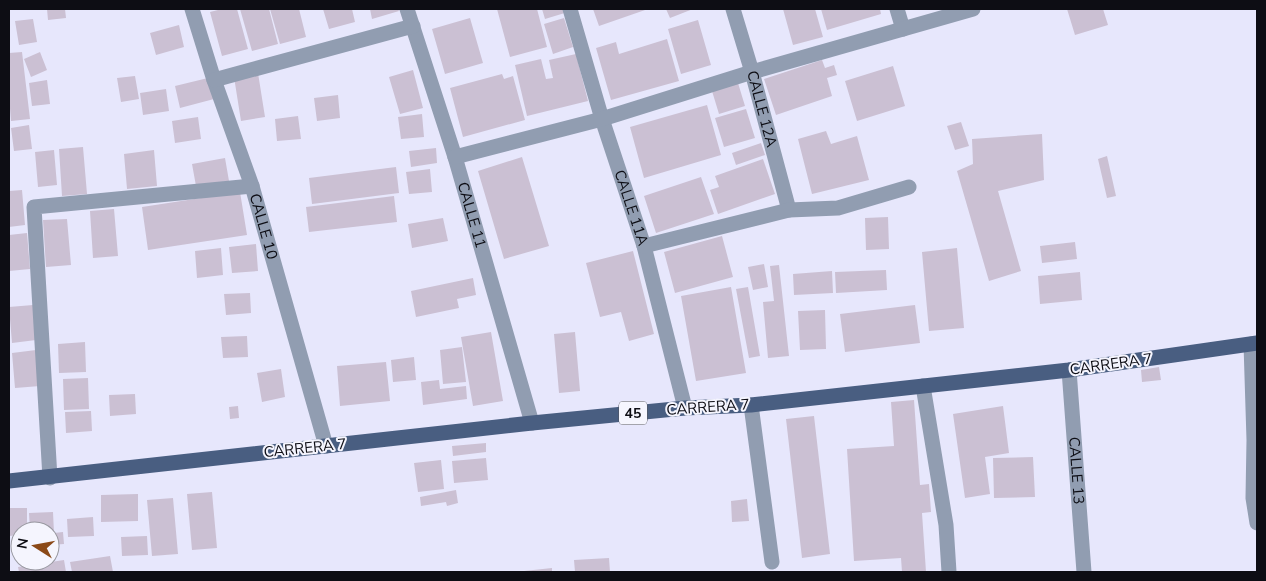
<svg xmlns="http://www.w3.org/2000/svg" width="1266" height="581" font-family="'Nunito Sans',sans-serif">
<style>
.building{fill:#cbc0d3}
.lines{fill:none;stroke-linecap:round;stroke-linejoin:round}
.street{stroke:#919db1;stroke-width:15}
.primary{stroke:#495e81;stroke-width:15}
.labels{text-anchor:middle;stroke-width:4;stroke-linejoin:round;paint-order:stroke}
.shield{fill:#f5f5fe;stroke:#53535a;stroke-width:1}
.shield-label{font-size:14px;font-weight:bold;fill:#0d0d14}
.street-label{font-size:15px;fill:#0d0d14;stroke:#f5f5fe}
</style>
<rect width="100%" height="100%" fill="#e7e7fc"/>
<path class="building" d="M47 9H65L66 18 48 20Z
M222 9H237L248 49 222 56 210 12Z
M240 9H269L278 44 252 51Z
M270 9H299L306 37 280 44Z
M323 9H352L355 22 329 29Z
M370 9H398L399 11 372 19Z
M497 9H537L547 47 510 57Z
M542 9H567L568 12 545 19Z
M593 9H648L599 26Z
M666 9H693L670 18Z
M783 9H815L823 37 793 45Z
M821 9H880L881 14 827 30Z
M1067 9H1103L1108 25 1075 35Z
M470 18 483 63 445 74 432 29Z
M564 18 573 47 553 54 544 24Z
M33 19 37 42 19 45 15 21Z
M698 20 711 65 681 74 668 29Z
M179 25 184 47 156 55 150 33Z
M667 39 679 81 611 100 596 48 616 42 619 54Z
M22 52 30 119 11 121 9 96V53Z
M40 52 47 70 31 77 24 59Z
M576 54 588 101 527 116 515 65 541 59 546 79 553 78 549 60Z
M822 60 825 68 834 65 837 75 827 78 832 96 776 115 764 79Z
M893 66 905 106 857 121 845 81Z
M413 70 423 108 400 114 389 77Z
M258 73 265 117 241 121 234 77Z
M502 74 504 79 513 76 525 120 463 137 450 88Z
M135 76 139 99 121 102 117 78Z
M208 78 214 99 180 108 175 86Z
M47 80 50 104 32 106 29 83Z
M738 83 745 106 719 114 712 91Z
M166 89 169 111 143 115 140 93Z
M338 95 340 118 317 121 314 98Z
M707 105 721 155 644 178 630 127Z
M746 109 755 138 724 147 715 118Z
M422 114 424 137 401 139 398 117Z
M298 116 301 139 277 141 275 119Z
M198 117 201 139 175 143 172 121Z
M961 122 969 146 955 150 947 126Z
M29 125 32 149 14 151 11 128Z
M826 131 831 144 857 136 869 180 812 194 798 139Z
M1042 134 1044 180 998 191 1021 271 989 281 957 171 973 164 972 139Z
M761 143 765 155 736 165 732 153Z
M83 147 87 194 62 196 59 149Z
M436 148 437 163 411 167 409 151Z
M54 150 57 185 38 187 35 152Z
M154 150 157 186 127 189 124 154Z
M1107 156 1116 196 1107 198 1098 159Z
M522 157 549 246 504 259 478 171Z
M225 158 229 181 196 186 192 164Z
M763 159 775 194 718 214 710 190 719 187 715 176Z
M396 167 399 193 312 204 309 178Z
M430 169 432 192 409 194 406 172Z
M701 177 714 214 656 233 644 196Z
M22 190 25 225 9 227V191Z
M240 192 247 235 148 250 142 207Z
M394 196 397 222 309 232 306 207Z
M114 209 118 256 93 258 90 211Z
M888 217 889 249 866 250 865 218Z
M443 218 448 241 412 248 408 224Z
M67 219 71 265 46 267 43 220Z
M27 233 30 269 9 271V235Z
M722 236 733 277 675 293 664 252Z
M1075 242 1077 259 1042 263 1040 246Z
M256 244 258 271 232 273 229 247Z
M221 248 223 275 197 278 195 251Z
M957 248 964 328 929 331 922 252Z
M633 251 654 334 629 341 621 312 600 317 586 263Z
M764 264 768 287 753 290 748 267Z
M779 265 789 356 768 358 763 302 774 301 770 266Z
M886 270 887 290 836 293 835 272Z
M832 271 833 293 794 295 793 274Z
M1080 272 1082 300 1040 304 1038 276Z
M473 278 476 295 457 299 459 308 416 317 411 291Z
M731 287 746 373 696 381 681 296Z
M748 287 760 356 749 358 736 289Z
M250 293 251 313 226 315 224 294Z
M33 305 36 340 12 343 9 307Z
M915 305 920 343 845 352 840 314Z
M825 310 826 349 800 350 798 311Z
M491 332 503 401 473 406 461 337Z
M575 332 580 391 559 393 554 334Z
M247 336 248 357 223 358 221 337Z
M85 342 86 372 59 373 58 344Z
M462 347 466 382 443 384 440 350Z
M36 350 40 386 15 388 12 353Z
M414 357 416 380 393 382 391 360Z
M386 362 390 401 340 406 337 366Z
M1159 367 1161 380 1142 382 1141 370Z
M281 369 285 397 262 402 257 373Z
M88 378 89 409 64 410 63 379Z
M439 380 440 389 466 386 467 399 423 405 421 382Z
M135 394 136 414 110 416 109 395Z
M914 400 920 485 929 484 931 512 922 513 926 572H902L901 558 854 561 847 449 894 446 891 402Z
M238 406 239 418 230 419 229 407Z
M1003 406 1009 453 985 457 990 494 965 498 953 414Z
M91 411 92 431 66 433 65 412Z
M814 416 830 554 802 558 786 419Z
M486 443V452L453 456 452 446Z
M1033 457 1035 497 994 498 993 458Z
M486 458 488 480 454 483 452 461Z
M441 460 444 489 418 492 414 463Z
M456 490 458 503 447 506 446 502 421 506 420 497Z
M212 492 217 548 192 550 187 494Z
M138 494V521L101 522V495Z
M173 498 178 554 152 556 147 500Z
M747 499 749 521 732 522 731 501Z
M9 508H27V531H20V535L9 536Z
M53 512 54 533 63 532 64 544 50 545V531H30L29 513Z
M93 517 94 536 68 537 67 519Z
M147 536 148 555 122 556 121 537Z
M110 556 113 572H72L70 562Z
M609 558 610 572H575L574 560Z
M64 560 66 572H19L18 567Z
M552 568V572H524V571Z"/>
<g class="lines">
<g class="street">
<path id="s1" d="M192 9 214 80 252 186 326 446"/>
<path id="s2" d="M407 9 455 157 532 423"/>
<path id="s3" d="M570 9 602 119 644 246 685 408"/>
<path id="s4" d="M733 9 752 72 789 210"/>
<path d="M897 9 903 29"/>
<path d="M214 80 413 26"/>
<path d="M455 157 602 119 752 72 973 9"/>
<path d="M644 246 789 210 838 208 909 187"/>
<path d="M1251 344 1254 440 1253 498 1257 523"/>
<path id="s5" d="M1069 370 1084 572"/>
<path d="M923 386 946 525 949 572"/>
<path d="M751 405 772 562"/>
<path d="M50 478 34 207 252 186"/>
</g>
<path class="primary" d="M9 481 532 423 685 408 751 405 1069 370 1257 343"/>
</g>
<g class="labels">
<rect class="shield" x="619" y="401.5" width="28" height="23" rx="4"/>
<g class="shield-label">
<text x="633" y="418">45</text>
</g>
<g class="street-label">
<text dy="5" stroke="none"><textPath href="#s4" startOffset="104">CALLE 12A</textPath></text>
<text dy="5" stroke="none"><textPath href="#s3" startOffset="208">CALLE 11A</textPath></text>
<text dy="5" stroke="none"><textPath href="#s2" startOffset="216">CALLE 11</textPath></text>
<text dy="5" stroke="none"><textPath href="#s1" startOffset="229">CALLE 10</textPath></text>
<text transform="translate(1111 364) rotate(-8)" y="5">CARRERA 7</text>
<text transform="translate(708 407) rotate(-4)" y="5">CARRERA 7</text>
<text transform="translate(305 448) rotate(-6)" y="5">CARRERA 7</text>
<text dy="5" stroke="none"><textPath href="#s5" startOffset="101">CALLE 13</textPath></text>
</g>
</g>
<rect width="1266" height="581" fill="none" stroke="#0d0d14" stroke-width="20"/>
<g transform="translate(35 546) rotate(281)"><circle r="24" fill="#f5f5fe" stroke="#9898a0"/>
<path d="M0-4L9 19L0 12L-9 19Z" fill="#8b4918"/>
<text y="-8" font-size="14" font-weight="bold" text-anchor="middle" fill="#0d0d14">N</text>
</g>
</svg>
